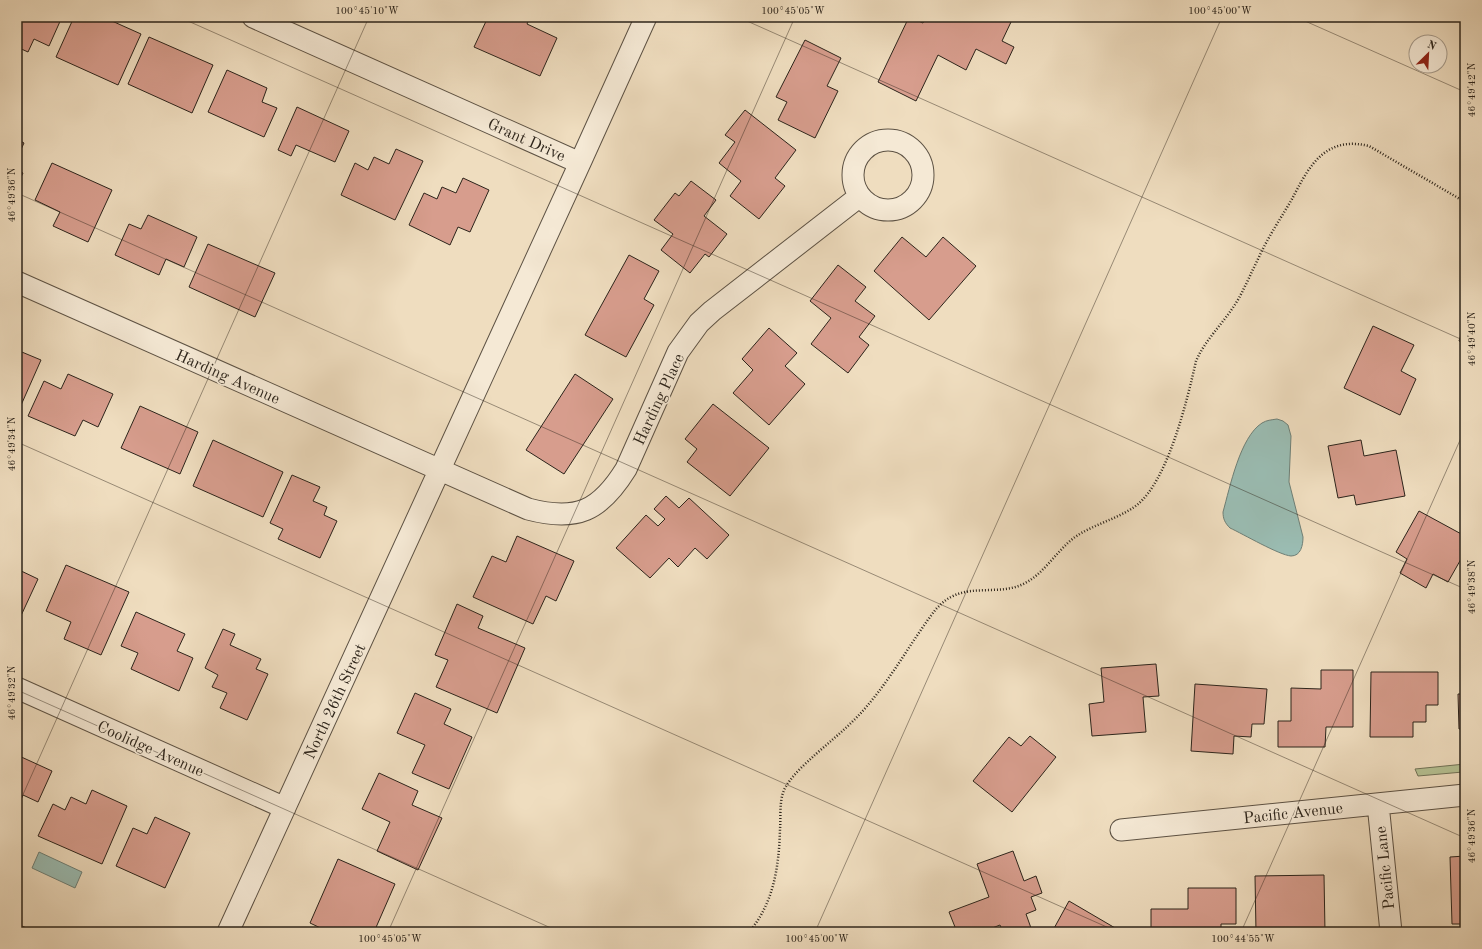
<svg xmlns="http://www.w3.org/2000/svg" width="1482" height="949" font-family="'Old Standard TT',serif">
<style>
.green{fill:#b6c294;stroke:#717358}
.water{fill:#9abcb2;stroke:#6e7f76}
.building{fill:#d79d8d;stroke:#2c241b}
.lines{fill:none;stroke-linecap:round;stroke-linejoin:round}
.minor-casing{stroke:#5d5244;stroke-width:23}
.path{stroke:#2c241b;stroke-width:2.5;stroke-dasharray:1 2;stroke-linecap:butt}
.minor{stroke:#f5e9d5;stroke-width:21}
.ticks{fill:none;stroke:#2c241b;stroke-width:1;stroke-opacity:0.45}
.labels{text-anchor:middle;stroke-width:3.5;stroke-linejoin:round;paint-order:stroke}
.street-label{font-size:16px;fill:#2c241b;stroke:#f5e9d5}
.neatline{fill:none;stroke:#2c241b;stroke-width:1.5}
.ticks-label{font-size:10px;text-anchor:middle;fill:#2c241b}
</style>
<rect width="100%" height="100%" fill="#efddbf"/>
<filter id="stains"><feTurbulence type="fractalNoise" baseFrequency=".005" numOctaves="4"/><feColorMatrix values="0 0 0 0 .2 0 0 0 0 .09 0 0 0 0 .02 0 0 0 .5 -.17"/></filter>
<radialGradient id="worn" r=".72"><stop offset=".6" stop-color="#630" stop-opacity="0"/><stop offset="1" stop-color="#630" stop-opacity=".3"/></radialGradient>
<path class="green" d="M1465 764 1463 772 1418 776 1415 769Z"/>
<path class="water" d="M1277 419 1283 421 1288 425 1291 436 1289 482 1303 537C1303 545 1301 556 1291 556 1279 555 1243 534 1230 528 1225 523 1223 519 1223 512 1230 487 1240 437 1262 423 1267 420 1271 420 1277 419Z
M39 852 82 872 75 888 32 868Z"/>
<path class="building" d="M17 17H62L49 46 34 39 28 52 17 47Z
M74 17H103L141 34 118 85 56 57Z
M488 17H530L527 24 557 38 540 76 474 47Z
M909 17 923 23 926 17H1001L1011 22 1002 41 1014 47 1006 64 976 49 966 70 938 55 916 101 878 82Z
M149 37 213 65 192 113 128 84Z
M805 40 841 58 827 86 838 91 815 138 778 120 787 102 776 97Z
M227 70 267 88 262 102 277 108 264 137 208 112Z
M297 107 349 131 335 162 296 145 291 156 278 150Z
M745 110 796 150 775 178 785 186 759 219 730 196 741 181 719 163 735 142 725 135Z
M17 139 24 143 17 158Z
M396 149 423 161 395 220 341 195 355 163 368 170 374 157 389 164Z
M52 163 112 190 88 242 53 226 60 212 35 200Z
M17 170 23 173 17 185Z
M463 178 489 190 470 232 458 227 450 245 409 225 424 193 437 199 442 187 456 193Z
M691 181 716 200 704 216 727 234 709 257 705 254 690 273 661 250 673 234 654 220 675 193 679 196Z
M148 215 197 237 184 267 166 259 159 275 115 255 129 224 141 229Z
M902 237 926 257 943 237 976 266 929 320 874 271Z
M208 244 275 273 255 317 189 287Z
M629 255 659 271 644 299 654 305 626 357 585 335Z
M838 265 866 287 855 301 875 316 859 337 869 345 848 373 811 344 831 318 810 301Z
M1465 322V343L1459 341Z
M1373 326 1414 345 1401 371 1416 379 1400 415 1344 388Z
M769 328 797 353 785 366 805 384 769 425 733 393 753 370 742 359Z
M17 350 41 360 18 412 17 411Z
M68 374 113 394 98 427 83 420 75 436 28 416 44 381 61 389Z
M575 374 613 399 564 474 526 450Z
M713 404 769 448 730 496 687 462 697 449 685 439Z
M140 406 198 432 180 474 121 448Z
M213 440 283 472 263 517 193 486Z
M1361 440 1364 456 1396 450 1405 496 1356 505 1354 495 1338 498 1328 446Z
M292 475 320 487 313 501 327 507 324 515 337 521 320 558 278 539 283 529 270 523Z
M666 496 679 508 689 498 729 535 707 559 695 548 678 567 669 558 650 578 616 548 646 515 658 526 665 519 654 509Z
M1419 511 1465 536V552L1448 582 1433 574 1426 588 1400 573 1407 559 1396 552Z
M517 536 574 561 556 601 546 596 533 624 473 597 492 556 506 562Z
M66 565 129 592 101 655 64 639 71 622 46 611Z
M17 569 38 579 19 620 17 619Z
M457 604 483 616 478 628 525 648 497 713 436 687 448 660 435 655Z
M136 612 185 634 177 651 193 658 179 691 131 669 138 653 121 646Z
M223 629 235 634 230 645 261 659 256 669 268 674 247 720 220 708 227 693 212 687 218 675 205 668Z
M1156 664 1159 696 1143 697 1146 732 1092 736 1089 704 1104 702 1101 668Z
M1321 670H1353V727H1326L1325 747H1278V721H1291V688L1321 689Z
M1371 672H1438V705H1426V722H1413V737H1370Z
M1195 684 1267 689 1264 724H1252L1251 737 1234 736 1233 754 1191 751Z
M415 693 451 709 444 724 472 737 449 789 412 773 425 745 397 733Z
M1458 694H1465V729H1459Z
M1030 736 1056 757 1012 812 973 781 1009 737 1021 746Z
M17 755 52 771 38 802 23 795 17 809Z
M379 773 418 791 412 805 442 818 418 870 377 851 390 822 362 809Z
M92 790 127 806 102 864 38 836 53 804 65 810 71 797 86 804Z
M155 817 190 833 165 888 116 866 133 828 147 834Z
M1013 851 1024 881 1036 876 1042 893 1031 897 1036 910 1026 914 1031 928 1021 932H1003L1000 925 982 932H957L949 912 989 897 977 864Z
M1465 856V924H1452L1450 857Z
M338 859 395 884 374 932H329L310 923Z
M1324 875 1325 932H1256L1255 876Z
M1188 888H1236V924H1221V932H1151V909H1188Z
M1069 901 1122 932H1052Z
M17 924 36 932H17Z"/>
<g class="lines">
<defs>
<path id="minor" d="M853 175a35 35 0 1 1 70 0a35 35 0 1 1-70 0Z
M580 163 646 17
M17 282 528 509C577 522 600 511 626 469L678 352 699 323 712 311 860 196
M17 688 285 808
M1378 804 1391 932
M1121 830 1465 795
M228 932 580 163 253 17"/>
</defs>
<use href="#minor" class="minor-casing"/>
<path class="path" d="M749 932C774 903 779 866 780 829 781 817 779 802 784 790 791 776 805 764 816 754 834 738 852 724 867 706 893 676 912 640 936 609 941 604 946 599 953 596 973 586 1000 594 1021 585 1043 576 1056 551 1075 537 1094 524 1118 519 1137 505 1168 480 1187 401 1196 361 1206 338 1226 321 1239 298 1246 285 1252 271 1259 257 1268 237 1281 218 1292 199 1300 184 1309 165 1323 154 1337 143 1352 142 1369 146L1465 202"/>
<use href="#minor" class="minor"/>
</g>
<path class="ticks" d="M179 17 1465 589M738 17 1465 341M1296 17 1465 92M17 193 1465 838M17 442 1118 932M17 690 560 932M17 808 369 17M388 932 795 17M815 932 1222 17M1241 932 1465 429"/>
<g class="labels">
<g class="street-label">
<text transform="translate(527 139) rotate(24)" y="6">Grant Drive</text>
<text transform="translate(228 376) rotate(24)" y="6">Harding Avenue</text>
<text transform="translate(658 399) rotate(-65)" y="6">Harding Place</text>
<text transform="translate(334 701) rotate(-65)" y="6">North 26th Street</text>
<text transform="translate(151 748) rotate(24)" y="6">Coolidge Avenue</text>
<text transform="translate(1293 812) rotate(-6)" y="6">Pacific Avenue</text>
<text transform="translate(1384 868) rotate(-96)" y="6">Pacific Lane</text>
</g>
</g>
<rect width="1482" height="949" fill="none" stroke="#efddbf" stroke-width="44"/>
<g transform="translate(1428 54) rotate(24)"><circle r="19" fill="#f5e9d5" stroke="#a59a8b"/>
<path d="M0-3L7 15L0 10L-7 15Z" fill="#8f2418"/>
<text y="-6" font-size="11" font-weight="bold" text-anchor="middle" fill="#2c241b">N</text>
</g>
<rect x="22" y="22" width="1438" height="905" class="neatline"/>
<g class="ticks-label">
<text x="367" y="14">100°45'10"W</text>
<text x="793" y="14">100°45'05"W</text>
<text x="1220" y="14">100°45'00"W</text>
<text transform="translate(1471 90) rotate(-90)" y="4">46°49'42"N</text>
<text transform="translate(11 195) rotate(-90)" y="4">46°49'36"N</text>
<text transform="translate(1471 339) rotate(-90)" y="4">46°49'40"N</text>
<text transform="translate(11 444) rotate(-90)" y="4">46°49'34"N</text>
<text transform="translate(1471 587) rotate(-90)" y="4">46°49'38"N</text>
<text transform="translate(11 693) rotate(-90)" y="4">46°49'32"N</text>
<text transform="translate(1471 836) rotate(-90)" y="4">46°49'36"N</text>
<text x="390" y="942">100°45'05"W</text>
<text x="817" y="942">100°45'00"W</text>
<text x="1243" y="942">100°44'55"W</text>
</g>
<rect width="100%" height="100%" filter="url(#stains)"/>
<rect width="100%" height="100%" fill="url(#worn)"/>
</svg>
